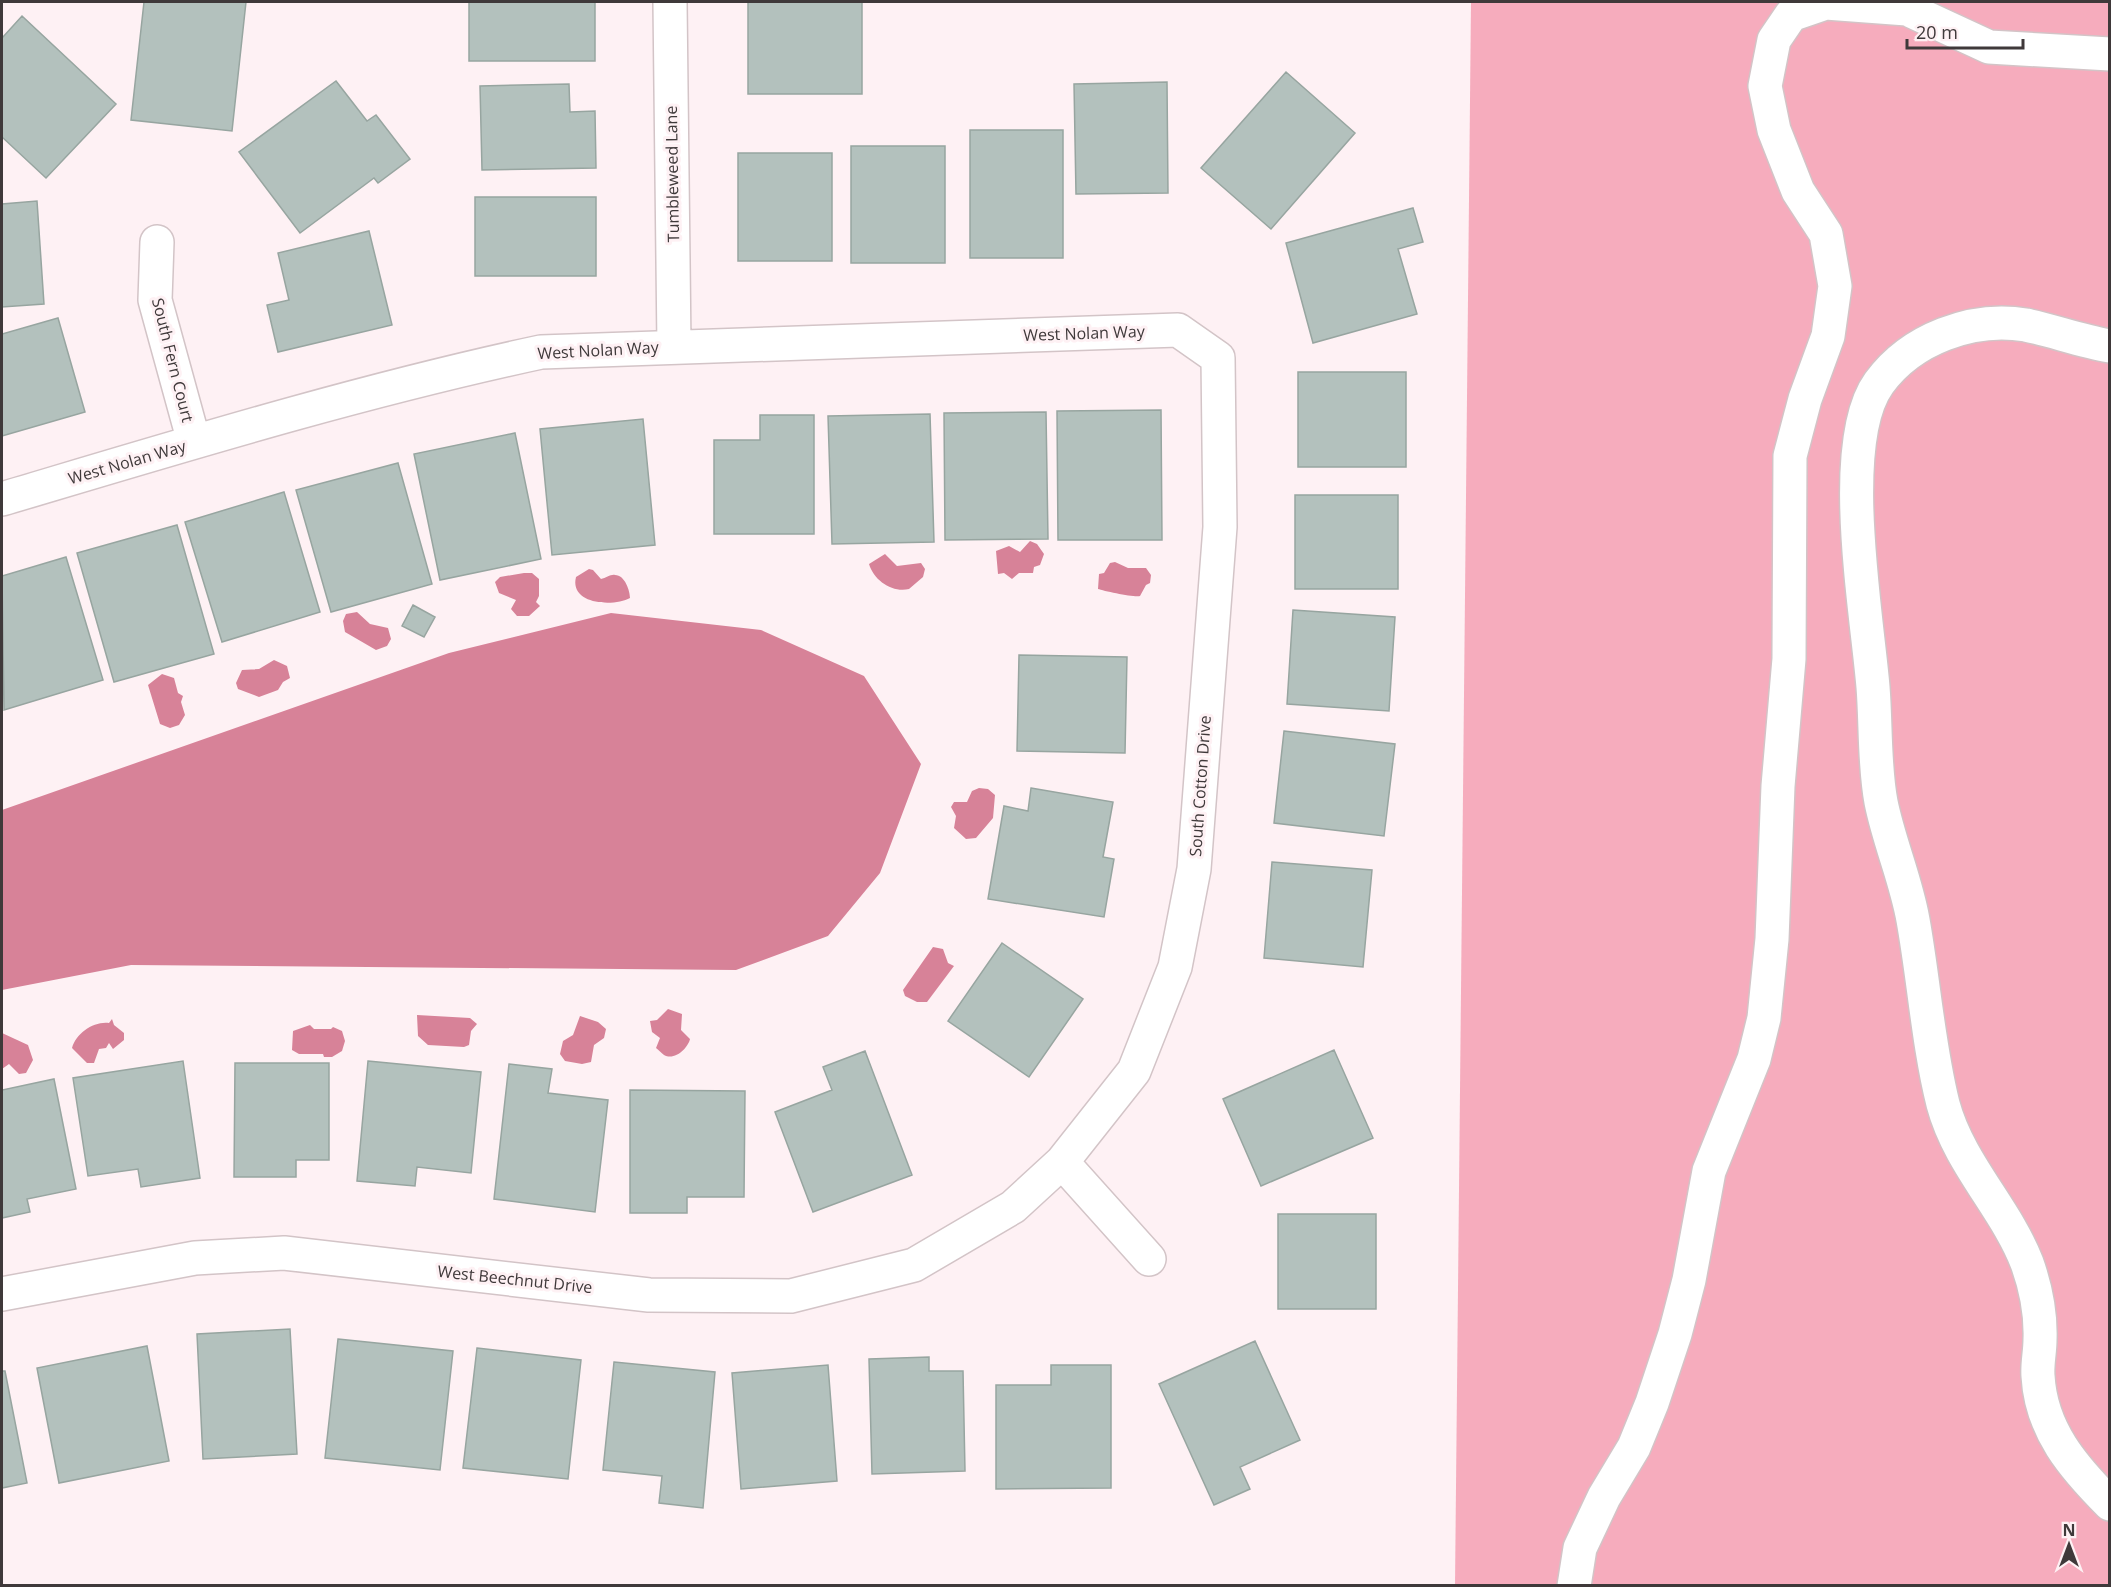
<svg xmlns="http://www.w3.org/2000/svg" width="2111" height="1587" font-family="'Open Sans',sans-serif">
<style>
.green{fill:#f6acbd}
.water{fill:#d78298}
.building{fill:#b3c1bd;stroke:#97a5a0;stroke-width:1.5}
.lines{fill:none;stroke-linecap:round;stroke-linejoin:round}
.minor-casing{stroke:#d3c4c7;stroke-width:36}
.minor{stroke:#fff;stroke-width:33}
.labels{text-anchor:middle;stroke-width:6;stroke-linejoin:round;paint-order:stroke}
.street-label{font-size:16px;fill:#3f393a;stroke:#fef1f4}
</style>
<rect width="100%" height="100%" fill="#fef1f4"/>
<path class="green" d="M1471 2H2109V1585L1455 1586Z"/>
<path class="water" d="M1030 541 1037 544 1044 554 1040 565 1034 567 1033 573H1019L1012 579 1004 573 998 574 996 551 1009 546 1020 552Z
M885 554 897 566 921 563 925 569 923 577 909 589C893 593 874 581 869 564Z
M1115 562 1128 568H1146L1151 575 1150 583 1146 585 1140 596C1136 598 1104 591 1098 589L1099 574 1104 573 1110 563Z
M589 569 593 570 601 579C606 578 611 574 615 575 625 575 630 591 630 598 614 607 569 605 576 577Z
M524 573H532L539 579V596L536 602 540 606 529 616H517L511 609 516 600 499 593 495 582 500 577Z
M357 612 370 624 388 628 391 639 387 646 376 650 345 632 343 621 346 614Z
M611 613 761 630 864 676 921 764 880 873 828 936 736 970 131 965 2 990V810L449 653Z
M274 660 287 666 290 678 283 682 278 690 259 697 238 689 236 683 242 670 259 669Z
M162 674 174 678 178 693 183 696 181 702 185 715 179 725 170 728 160 724 148 685Z
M979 788 988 789 995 795 993 818 976 838 966 839 954 828 956 816 951 807 954 802H967L972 791Z
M933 947 943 949 948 963 954 966 927 1002H917L905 996 903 990Z
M668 1009 682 1014 681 1030 690 1039C688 1048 675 1061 664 1055 661 1053 659 1050 656 1048L660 1038 652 1032 650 1021 657 1020Z
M417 1015 470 1018 477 1024 471 1031 469 1045 464 1047 428 1045 418 1036Z
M580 1016 598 1022 606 1029 604 1038 594 1045 591 1062 582 1064 565 1061 560 1054 563 1041 573 1035Z
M112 1019 114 1025 124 1033V1040L113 1049 109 1043 106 1048 99 1049 94 1063H87L72 1048C76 1033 94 1021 109 1023Z
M310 1025 314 1029H331L333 1027 342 1031 345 1041 342 1051 332 1057H324L323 1054H299L292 1050 293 1031Z
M2 1033 28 1045 33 1060 26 1073 19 1074 9 1064 2 1069Z"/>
<path class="building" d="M144 2H246L232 131 131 120Z
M469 2H595V61H469Z
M748 2H862V94H748Z
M22 16 116 104 46 178 2 137V38Z
M1286 72 1355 133 1271 229 1201 168Z
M336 81 367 121 376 115 410 159 378 183 374 178 300 233 239 152Z
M1167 82 1168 193 1076 194 1074 84Z
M569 84 570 112 595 111 596 168 482 170 480 86Z
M970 130H1063V258H970Z
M851 146H945V263H851Z
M738 153H832V261H738Z
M475 197H596V276H475Z
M37 201 44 304 2 307V204Z
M1413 208 1423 242 1398 249 1417 314 1313 343 1286 243Z
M369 231 392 325 278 352 267 305 289 300 278 253Z
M58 318 85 412 2 436V334Z
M1298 372H1406V467H1298Z
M1161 410 1162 540H1058L1057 411Z
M1046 412 1048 539 945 540 944 413Z
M930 414 934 542 832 544 828 416Z
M760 415H814V534H714V440H760Z
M643 419 655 545 552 555 540 429Z
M515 433 541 559 440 580 414 454Z
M398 463 432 584 331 612 296 490Z
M284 492 320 612 222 642 185 522Z
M1295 495H1398V589H1295Z
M177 525 214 654 114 682 77 553Z
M66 557 103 680 4 710 2 576Z
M413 605 435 617 424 637 402 626Z
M1293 610 1395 617 1389 711 1287 704Z
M1019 655 1127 657 1125 753 1017 751Z
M1284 731 1395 744 1384 836 1274 823Z
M1031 788 1113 802 1103 857 1114 859 1104 917 988 899 1004 806 1028 811Z
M1272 862 1372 870 1363 967 1264 958Z
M1002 943 1083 999 1029 1077 948 1021Z
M1334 1050 1373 1138 1261 1186 1223 1099Z
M865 1051 912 1175 813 1212 775 1112 832 1090 823 1067Z
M183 1061 200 1178 141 1187 138 1169 88 1176 73 1078Z
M368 1061 481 1072 471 1173 417 1167 415 1186 357 1181Z
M235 1063H329V1160H296V1177H234Z
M509 1064 552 1069 548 1093 608 1100 595 1212 494 1199Z
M54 1079 76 1189 27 1199 30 1212 2 1218V1090Z
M630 1090 745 1091 744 1197H687V1213H630Z
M1278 1214H1376V1309H1278Z
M290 1329 297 1454 203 1459 197 1334Z
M338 1339 453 1351 440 1470 325 1458Z
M1255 1341 1300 1440 1240 1467 1250 1489 1214 1505 1159 1384Z
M147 1346 169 1461 59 1483 37 1368Z
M477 1348 581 1360 568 1479 463 1468Z
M929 1357V1371H963L965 1471 872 1474 869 1359Z
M614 1362 715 1372 703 1508 659 1503 662 1476 603 1470Z
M828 1365 837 1481 741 1489 732 1373Z
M1051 1365H1111V1488L996 1489V1385H1051Z
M2 1371H5L27 1483 2 1488Z"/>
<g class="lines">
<defs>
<path id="minor" d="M670 2 674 347
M157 242 155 300 194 442
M2110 346C2081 341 2054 331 2026 325 1972 316 1911 339 1879 383 1836 442 1867 614 1873 687 1876 724 1874 765 1881 802 1889 842 1906 880 1913 920 1924 981 1928 1044 1943 1104 1959 1164 2006 1208 2027 1263 2036 1288 2041 1314 2040 1340 2040 1352 2037 1364 2038 1376 2041 1430 2073 1467 2110 1504
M2 499C180 446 359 391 541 352L1178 330 1218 358 1220 527 1194 869 1175 967 1134 1071 1062 1162 1013 1207 914 1265 791 1296 649 1295 284 1253 195 1258 2 1294
M1062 1162 1149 1259
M1574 1586 1580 1548 1604 1497 1634 1447 1652 1403 1675 1334 1689 1280 1709 1171 1754 1059 1764 1018 1772 939 1778 786 1789 659 1790 456 1805 399 1828 336 1835 286 1826 234 1798 191 1774 130 1765 86 1774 40 1791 15 1826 3 1907 9 1989 47 2110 54"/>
</defs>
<use href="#minor" class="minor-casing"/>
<use href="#minor" class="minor"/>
</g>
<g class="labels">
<g class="street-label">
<text transform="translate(672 174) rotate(-91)" y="6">Tumbleweed Lane</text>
<text transform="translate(1084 333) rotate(-2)" y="6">West Nolan Way</text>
<text transform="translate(598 350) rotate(-3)" y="6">West Nolan Way</text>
<text transform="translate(173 360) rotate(76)" y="6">South Fern Court</text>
<text transform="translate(127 462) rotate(-16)" y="6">West Nolan Way</text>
<text transform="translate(1200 786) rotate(-86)" y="6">South Cotton Drive</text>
<text transform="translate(515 1279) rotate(6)" y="6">West Beechnut Drive</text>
</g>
</g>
<rect width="2111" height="1587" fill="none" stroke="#3f393a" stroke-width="6"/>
<g transform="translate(2069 1545)" stroke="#fef1f4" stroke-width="4.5" paint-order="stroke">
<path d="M0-4.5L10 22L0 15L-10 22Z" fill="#3f393a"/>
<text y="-9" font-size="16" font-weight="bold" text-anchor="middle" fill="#3f393a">N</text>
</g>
<path d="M1907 39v9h116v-9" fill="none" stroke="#3f393a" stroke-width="3"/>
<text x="1916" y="39" font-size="18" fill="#3f393a" stroke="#fef1f4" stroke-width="4.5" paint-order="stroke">20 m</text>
</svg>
